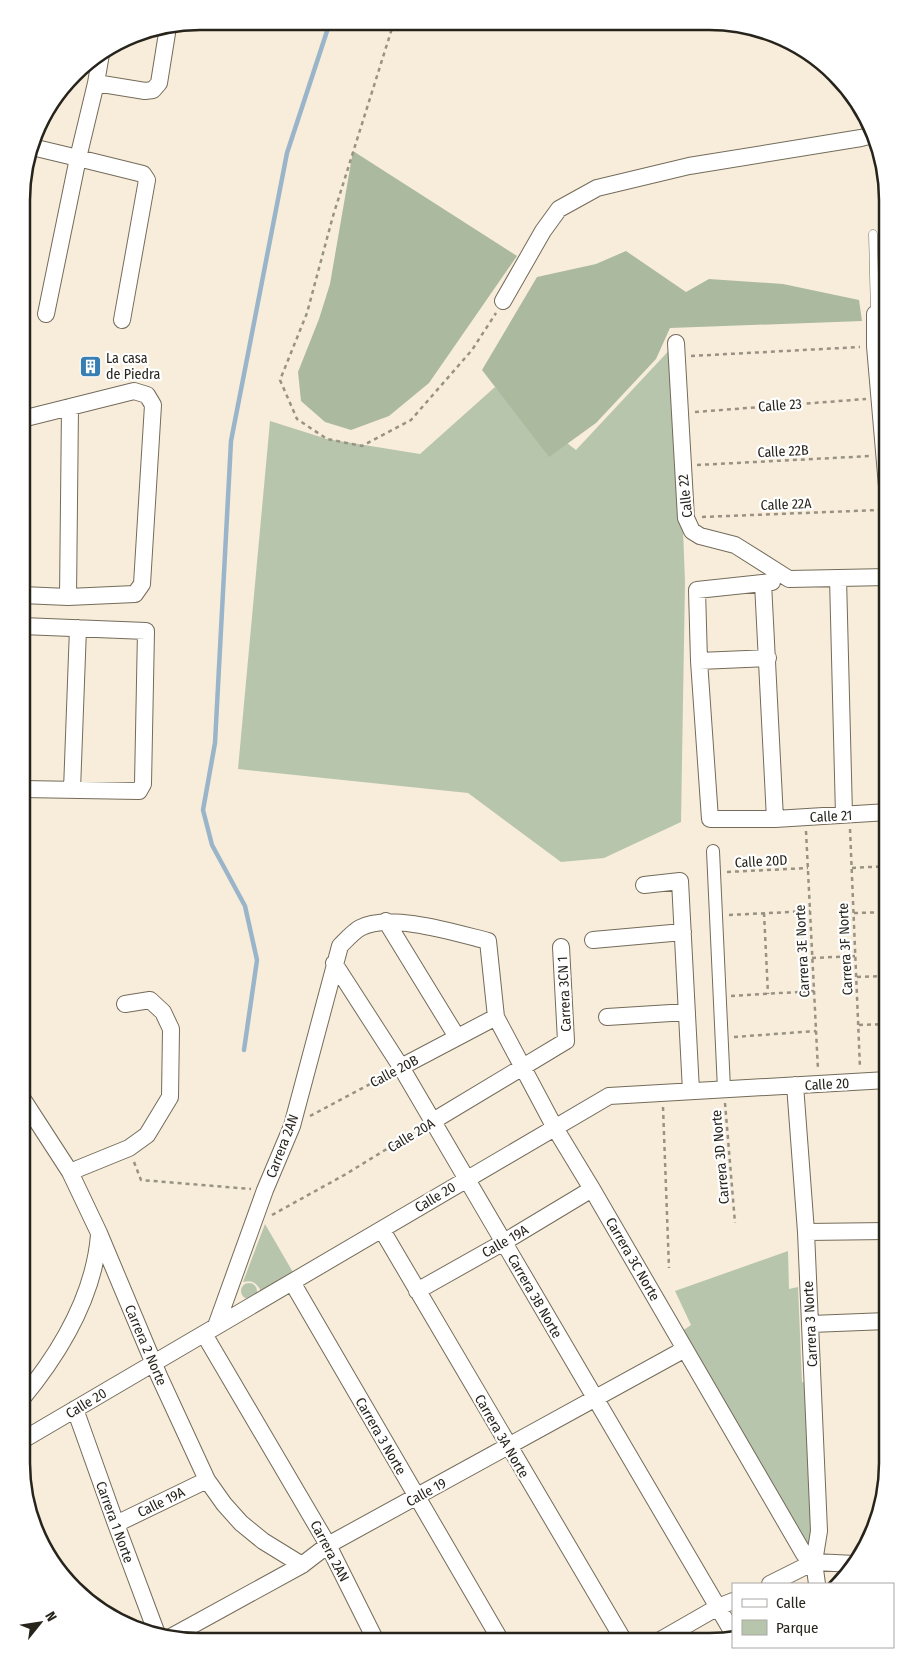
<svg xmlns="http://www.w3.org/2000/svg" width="909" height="1663" font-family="'Fira Sans Condensed',sans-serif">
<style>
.green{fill:#b8c5ad}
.forest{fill:#abba9e}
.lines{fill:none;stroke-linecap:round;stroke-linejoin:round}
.stream{stroke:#9ab5ca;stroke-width:4.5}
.service-casing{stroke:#746b5a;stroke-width:9}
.pedestrian-casing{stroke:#746b5a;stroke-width:14}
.minor-casing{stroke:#746b5a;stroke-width:18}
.path{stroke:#999284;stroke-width:2.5;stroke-dasharray:4 4;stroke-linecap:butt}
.service{stroke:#fff;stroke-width:8}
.pedestrian{stroke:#fff;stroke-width:12}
.minor{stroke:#fff;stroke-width:16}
.labels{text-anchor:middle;stroke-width:4.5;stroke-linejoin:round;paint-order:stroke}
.poi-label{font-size:14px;fill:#27241c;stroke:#fff;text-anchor:start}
.street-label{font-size:14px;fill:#27241c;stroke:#fff}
.rim{fill:none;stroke:#27241c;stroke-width:2.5}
</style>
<rect width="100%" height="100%" fill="#f7edda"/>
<path class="green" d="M676 343 685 582 681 822 604 858 561 862 468 793 238 769 270 421 327 439 420 454 495 387 576 450Z
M265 1224 294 1274 259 1296 260 1289C255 1282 252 1280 243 1282Z
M788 1251 789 1289 798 1287 802 1382 811 1385 812 1546 808 1548 682 1331 691 1325 675 1291Z
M241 1291a8 8 0 1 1 16 0a8 8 0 1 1-16 0Z"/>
<path class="forest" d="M353 151 517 256 429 383 389 416 351 430 325 422 301 401 298 372 319 319 330 284Z
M626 251 686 292 709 279 783 284 859 300 862 321 670 328 656 359 596 423 549 457 482 370 537 277 596 264Z"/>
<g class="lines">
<path class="stream" d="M244 1050 257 960 245 906 212 845 203 810 215 743 231 441 287 153 330 22"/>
<defs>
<path id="service" d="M873 234 875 314"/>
<path id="pedestrian" d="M713 851 724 1089"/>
<path id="minor" d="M96 83 145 91 153 90 159 83 168 27
M32 147 78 158 96 83 101 54
M503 301 543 231 559 209 597 188 689 166 861 138 873 135
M46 314 78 158 143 174 147 180 122 320
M676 343 686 518 692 531 700 536 735 545 789 579 888 577
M888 498 875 346V314L888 313
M838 578 844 815
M763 583 775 819
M22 595 68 597 135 594 142 584 153 405 147 395 134 391 22 419
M68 597 70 407
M768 658 699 661 697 590 772 582
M699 661 710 819H775L888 812
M22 789 139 791 143 784 146 631 22 626
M72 790 78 628
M644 885 680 881 691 1091
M386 921 457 1037
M593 940 683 932
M334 963 401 1067 733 1633
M607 1017 687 1012
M401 1067 496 1017
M795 1085 806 1232 819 1531 814 1562 817 1584
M22 1098 70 1172 99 1233 159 1376 207 1480 224 1504 241 1523 263 1541 302 1565
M433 1121 566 1041 561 947
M70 1172 129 1148 147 1135 170 1097 171 1029 163 1012 150 1000 125 1004
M382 1230 624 1641
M806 1232 887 1231
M292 1282 501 1641
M417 1291 504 1242 592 1189
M811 1324 887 1321
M216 1326 265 1190 292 1126 340 946C346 940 353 932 360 928 389 912 456 933 488 941L496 1017 555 1128 592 1189 804 1554 814 1562
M204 1334 328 1545 376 1641
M21 1400C60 1353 94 1297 99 1235
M75 1409 116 1524 157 1634
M21 1441 609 1096 887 1080
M116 1524 207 1480
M770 1584 814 1562 855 1564
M169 1638 302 1565 328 1545 685 1349
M657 1642 718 1607 733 1601"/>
</defs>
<use href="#service" class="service-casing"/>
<use href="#pedestrian" class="pedestrian-casing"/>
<use href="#minor" class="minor-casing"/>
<path class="path" d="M394 22 333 216 307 313 280 380 297 419 327 439 362 446 411 420 472 350 496 313
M691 356 860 347
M695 412 866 399
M697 465 871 456
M702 517 879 510
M850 829 860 1068
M806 831 818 1070
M852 868 888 866
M727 872 808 868
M764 913 768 994
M854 913 888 912
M729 915 810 911
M812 958 855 956
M857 977 888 976
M731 996 814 991
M859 1025 887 1024
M734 1037 816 1031
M725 1103 735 1223
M663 1107 669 1268
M310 1116 389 1074
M134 1162 141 1180 251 1189
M272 1215 346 1174 421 1128"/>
<use href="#service" class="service"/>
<use href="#pedestrian" class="pedestrian"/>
<use href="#minor" class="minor"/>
</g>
<defs>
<symbol id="building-square" viewBox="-11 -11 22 22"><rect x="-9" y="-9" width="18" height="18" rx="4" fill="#377fb3" stroke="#fff"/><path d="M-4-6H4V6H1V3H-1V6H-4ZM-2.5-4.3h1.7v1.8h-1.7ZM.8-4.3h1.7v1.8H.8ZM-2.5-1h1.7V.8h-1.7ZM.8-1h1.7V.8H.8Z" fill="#fff"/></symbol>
</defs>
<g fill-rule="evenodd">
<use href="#building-square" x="78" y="354" width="25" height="25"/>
</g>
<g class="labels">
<g class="poi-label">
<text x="106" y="363">La casa<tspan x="106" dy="16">de Piedra</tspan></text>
</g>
<g class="street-label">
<text transform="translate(780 405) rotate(-4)" y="5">Calle 23</text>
<text transform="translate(783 451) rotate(-3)" y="5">Calle 22B</text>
<text transform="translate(685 496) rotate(-96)" y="5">Calle 22</text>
<text transform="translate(786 504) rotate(-2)" y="5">Calle 22A</text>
<text transform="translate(831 816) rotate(-3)" y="5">Calle 21</text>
<text transform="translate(761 861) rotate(-3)" y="5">Calle 20D</text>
<text transform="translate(845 949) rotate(-93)" y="5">Carrera 3F Norte</text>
<text transform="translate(802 951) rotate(-93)" y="5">Carrera 3E Norte</text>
<text transform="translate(564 994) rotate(-93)" y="5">Carrera 3CN 1</text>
<text transform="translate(394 1071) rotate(-28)" y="5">Calle 20B</text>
<text transform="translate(827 1084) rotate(-3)" y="5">Calle 20</text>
<text transform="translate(411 1135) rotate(-31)" y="5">Calle 20A</text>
<text transform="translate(282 1146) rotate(-69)" y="5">Carrera 2AN</text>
<text transform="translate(720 1157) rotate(-95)" y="5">Carrera 3D Norte</text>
<text transform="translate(435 1197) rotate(-31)" y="5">Calle 20</text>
<text transform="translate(505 1241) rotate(-30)" y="5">Calle 19A</text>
<text transform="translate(633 1259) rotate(60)" y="5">Carrera 3C Norte</text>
<text transform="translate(535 1296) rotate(60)" y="5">Carrera 3B Norte</text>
<text transform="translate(810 1324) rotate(-93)" y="5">Carrera 3 Norte</text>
<text transform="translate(146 1345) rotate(67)" y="5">Carrera 2 Norte</text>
<text transform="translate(86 1403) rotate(-31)" y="5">Calle 20</text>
<text transform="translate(381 1436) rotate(60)" y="5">Carrera 3 Norte</text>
<text transform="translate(502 1436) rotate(60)" y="5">Carrera 3A Norte</text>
<text transform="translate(426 1492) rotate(-29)" y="5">Calle 19</text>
<text transform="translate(161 1502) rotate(-26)" y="5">Calle 19A</text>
<text transform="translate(115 1522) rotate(70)" y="5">Carrera 1 Norte</text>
<text transform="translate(330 1551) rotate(62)" y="5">Carrera 2AN</text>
</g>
</g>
<path d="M0 0H909V1663H0ZM200 30H709A170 170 0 0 1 879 200V1463A170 170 0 0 1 709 1633H200A170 170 0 0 1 30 1463V200A170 170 0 0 1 200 30Z" fill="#fff" fill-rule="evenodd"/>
<path class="rim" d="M200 30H709A170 170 0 0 1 879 200V1463A170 170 0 0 1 709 1633H200A170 170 0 0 1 30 1463V200A170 170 0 0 1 200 30Z"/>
<rect x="732" y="1583" width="162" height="65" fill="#ffffff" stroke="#a9a7a4"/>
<rect x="742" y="1599" width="25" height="8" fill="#ffffff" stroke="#a9a7a4"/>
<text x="776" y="1608" font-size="15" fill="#27241c">Calle</text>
<rect x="742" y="1620" width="25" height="15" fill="#b8c5ad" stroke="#a9a7a4"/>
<text x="776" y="1633" font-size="15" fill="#27241c">Parque</text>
<g transform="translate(40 1623) rotate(60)" stroke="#ffffff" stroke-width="4" paint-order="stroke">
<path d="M0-4L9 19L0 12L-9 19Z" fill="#27241c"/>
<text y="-8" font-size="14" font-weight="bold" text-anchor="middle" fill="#27241c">N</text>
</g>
</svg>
